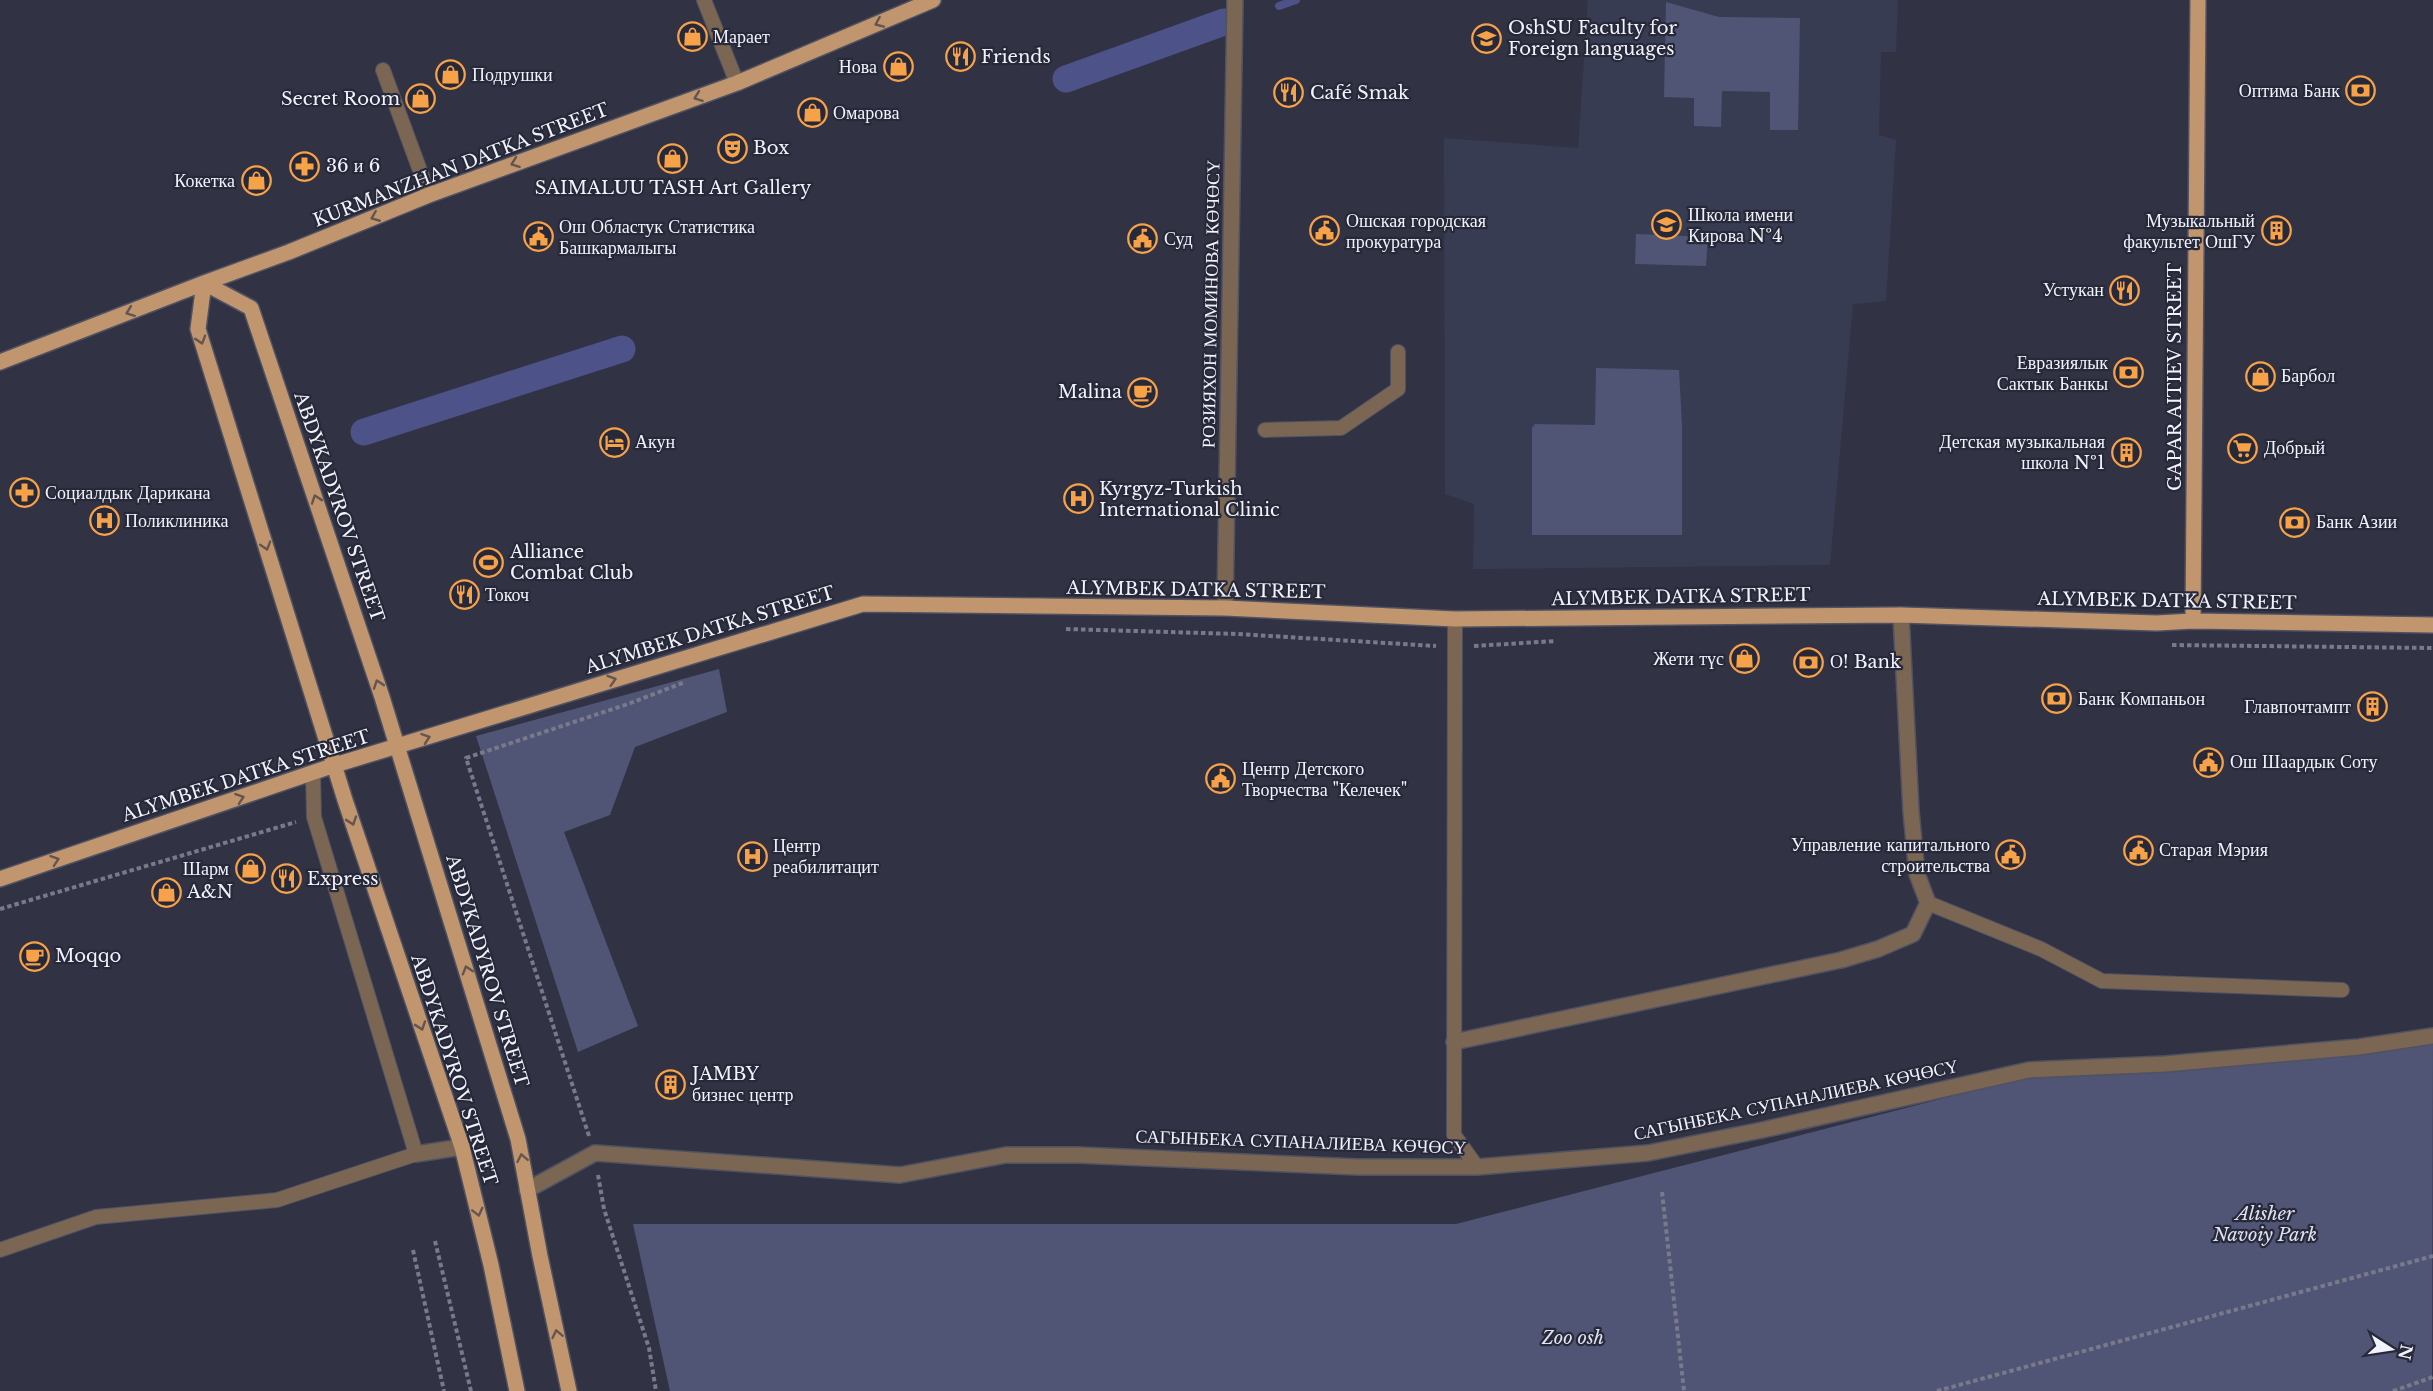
<svg xmlns="http://www.w3.org/2000/svg" width="2433" height="1391" font-family="'Libre Baskerville',serif">
<style>
.built{fill:#383c53}
.green{fill:#505475}
.lines{fill:none;stroke-linecap:round;stroke-linejoin:round}
.stream{stroke:#4d5288;stroke-width:8}
.canal{stroke:#4d5288;stroke-width:27}
.service-casing{stroke:#505262;stroke-width:16}
.minor-casing{stroke:#505262;stroke-width:18}
.primary-casing{stroke:#505262;stroke-width:18}
.path{stroke:#787a89;stroke-width:4;stroke-dasharray:4.5 3;stroke-linecap:butt}
.service{stroke:#7b6653;stroke-width:14}
.minor{stroke:#7b6653;stroke-width:15}
.primary{stroke:#c1966f;stroke-width:15}
.oneway{stroke:#65554f}
.labels{text-anchor:middle;stroke-width:4.5;stroke-linejoin:round;paint-order:stroke}
.poi-label{font-size:18px;fill:#f0f2fd;stroke:#272939;text-anchor:start}
.street-label{font-size:18px;fill:#f0f2fd;stroke:#272939}
.park-label{font-size:18px;font-style:italic;fill:#dfe2f3;stroke:#272939}
</style>
<rect width="100%" height="100%" fill="#313344"/>
<path class="built" d="M1588 0H1898L1896 52H1881L1879 135 1896 140 1886 301 1853 304 1830 565 1473 569 1474 504 1445 494 1444 138 1578 148Z"/>
<path class="green" d="M1666 2 1719 17 1800 18 1798 130H1770V92L1722 91 1721 127 1694 126V98L1664 97Z
M1636 234 1708 237 1706 266 1635 264Z
M1596 368 1679 370 1682 425V535H1532V428L1535 424 1595 425Z
M719 669 727 712 635 747 610 815 564 832 638 1026 578 1052 476 736Z
M2433 1041 2432 1391H670L633 1224H1456L2022 1078Z"/>
<g class="lines">
<path class="stream" d="M1279 6 1296 0"/>
<path class="canal" d="M1066 79 1224 22
M364 432 622 349"/>
<defs>
<path id="service" d="M704 0 737 83
M383 70 429 195
M1265 430 1341 428 1398 389V352
M1455 619 1454 1135 1477 1167
M1928 903 2041 949 2102 981 2342 990
M0 1250 96 1217 277 1200 416 1154 314 817 313 773"/>
<path id="minor" d="M1225 608 1235 0
M1454 1042 1841 960 1878 949 1913 934 1928 903 1917 874 1911 811 1901 615
M416 1154 462 1147
M527 1190 595 1153 900 1175 1006 1155H1077L1358 1167H1477L1648 1153 1762 1130 2029 1070 2165 1064 2359 1047 2433 1036"/>
<path id="primary" d="M204 283 251 308 382 697 518 1139 540 1256 569 1391
M204 283 198 329 345 800 462 1147 491 1265 517 1391
M0 362 204 283 289 252 429 195 737 83 933 0
M2193 621 2198 0
M0 879 335 765 863 604 1225 608 1455 619 1901 615 2157 623 2193 621 2433 625"/>
</defs>
<use href="#service" class="service-casing"/>
<use href="#minor" class="minor-casing"/>
<use href="#primary" class="primary-casing"/>
<path class="path" d="M1066 629 1237 634 1436 646
M2172 645 2433 648
M1474 646 1556 641
M0 909 296 822
M589 1136 466 758 628 704 685 682
M598 1175 604 1209 649 1348 656 1391
M1662 1192 1684 1391
M435 1241 471 1391
M413 1250 444 1391
M1937 1391 2433 1256
M2393 1391 2433 1377"/>
<use href="#service" class="service"/>
<use href="#minor" class="minor"/>
<use href="#primary" class="primary"/>
</g>
<defs><path id="oneway-chevron" d="M-2-3.5L2.5 0L-2 3.5" fill="none" stroke-width="1.6" stroke-linecap="round" stroke-linejoin="round" transform="scale(1.5)"/></defs>
<g class="oneway">
<use href="#oneway-chevron" transform="translate(879 23) rotate(157)"/>
<use href="#oneway-chevron" transform="translate(698 97) rotate(160)"/>
<use href="#oneway-chevron" transform="translate(515 163) rotate(160)"/>
<use href="#oneway-chevron" transform="translate(375 217) rotate(158)"/>
<use href="#oneway-chevron" transform="translate(130 312) rotate(159)"/>
<use href="#oneway-chevron" transform="translate(201 340) rotate(73)"/>
<use href="#oneway-chevron" transform="translate(316 499) rotate(-109)"/>
<use href="#oneway-chevron" transform="translate(266 546) rotate(73)"/>
<use href="#oneway-chevron" transform="translate(612 680) rotate(-17)"/>
<use href="#oneway-chevron" transform="translate(378 684) rotate(-109)"/>
<use href="#oneway-chevron" transform="translate(426 738) rotate(-19)"/>
<use href="#oneway-chevron" transform="translate(240 798) rotate(-19)"/>
<use href="#oneway-chevron" transform="translate(352 821) rotate(71)"/>
<use href="#oneway-chevron" transform="translate(55 860) rotate(-19)"/>
<use href="#oneway-chevron" transform="translate(467 970) rotate(-107)"/>
<use href="#oneway-chevron" transform="translate(421 1026) rotate(71)"/>
<use href="#oneway-chevron" transform="translate(522 1158) rotate(-101)"/>
<use href="#oneway-chevron" transform="translate(478 1212) rotate(76)"/>
<use href="#oneway-chevron" transform="translate(557 1334) rotate(-102)"/>
</g>
<defs>
<symbol id="shop-ring" viewBox="-11 -11 22 22"><circle r="9.5" fill="#272939" stroke="#f7a149" stroke-width="1.5"/><path d="M-5-2.5h2.3a2.7 3.5 0 0 1 5.4 0H5L5.5 6h-11ZM-1.5-2.5h3a1.5 2.3 0 0 0-3 0Z" fill="#f7a149"/></symbol>
<symbol id="university-ring" viewBox="-11 -11 22 22"><circle r="9.5" fill="#272939" stroke="#f7a149" stroke-width="1.5"/><path d="M0-5L7-2L0 1L-7-2ZM-4 1L0 2.5L4 1V4Q0 6-4 4Z" fill="#f7a149"/></symbol>
<symbol id="restaurant-ring" viewBox="-11 -11 22 22"><circle r="9.5" fill="#272939" stroke="#f7a149" stroke-width="1.5"/><path d="M-5-6h1v4h1v-4h1v4h1v-4h1v5L-1.5 .5V6h-2V.5L-5-1ZM5-6V6H3V1.5H1.5Q1.5-4 5-6Z" fill="#f7a149"/></symbol>
<symbol id="bank-ring" viewBox="-11 -11 22 22"><circle r="9.5" fill="#272939" stroke="#f7a149" stroke-width="1.5"/><path d="M-6-4H6V4H-6ZM0-2.3a2.3 2.3 0 1 0 0 4.6a2.3 2.3 0 1 0 0-4.6Z" fill="#f7a149"/></symbol>
<symbol id="theatre-ring" viewBox="-11 -11 22 22"><circle r="9.5" fill="#272939" stroke="#f7a149" stroke-width="1.5"/><path d="M-5-5.5Q0-4 5-5.5V0Q5 5 0 6Q-5 5-5 0ZM-3.3-2.5H-1v1.5H-3.3ZM1-2.5H3.3v1.5H1ZM-2.8 1Q0 5.5 2.8 1Z" fill="#f7a149"/></symbol>
<symbol id="pharmacy-ring" viewBox="-11 -11 22 22"><circle r="9.5" fill="#272939" stroke="#f7a149" stroke-width="1.5"/><path d="M-2-6h4v4h4v4h-4v4h-4v-4h-4v-4h4Z" fill="#f7a149"/></symbol>
<symbol id="school-ring" viewBox="-11 -11 22 22"><circle r="9.5" fill="#272939" stroke="#f7a149" stroke-width="1.5"/><path d="M0-5L7-2L0 1L-7-2ZM-4 1L0 2.5L4 1V4Q0 6-4 4Z" fill="#f7a149"/></symbol>
<symbol id="civic-ring" viewBox="-11 -11 22 22"><circle r="9.5" fill="#272939" stroke="#f7a149" stroke-width="1.5"/><path d="M-.6-6.5H3V-4.5H.6V-3L4-1V1h2V6H-6V1h2V-1L-.6-3ZM-1.2 2.5V6h2.4V2.5Z" fill="#f7a149"/></symbol>
<symbol id="building-ring" viewBox="-11 -11 22 22"><circle r="9.5" fill="#272939" stroke="#f7a149" stroke-width="1.5"/><path d="M-4-6H4V6H1V3H-1V6H-4ZM-2.5-4.3h1.7v1.8h-1.7ZM.8-4.3h1.7v1.8H.8ZM-2.5-1h1.7V.8h-1.7ZM.8-1h1.7V.8H.8Z" fill="#f7a149"/></symbol>
<symbol id="cafe-ring" viewBox="-11 -11 22 22"><circle r="9.5" fill="#272939" stroke="#f7a149" stroke-width="1.5"/><path d="M-5.5-4.5H6V0H3Q3 3.5 0 3.5H-2.5Q-5.5 3.5-5.5 0ZM3-3.2v2h1.7v-2ZM-6 4.5H4V6H-6Z" fill="#f7a149"/></symbol>
<symbol id="hotel-ring" viewBox="-11 -11 22 22"><circle r="9.5" fill="#272939" stroke="#f7a149" stroke-width="1.5"/><path d="M-6-4.5h1.5V1H6V5H4.5V3h-9V5H-6ZM-4 0a1.8 1.8 0 1 1 3.6 0ZM.5 0V-2.5h3Q6-2.5 6 0Z" fill="#f7a149"/></symbol>
<symbol id="supermarket-ring" viewBox="-11 -11 22 22"><circle r="9.5" fill="#272939" stroke="#f7a149" stroke-width="1.5"/><path d="M-6-5.5h2.5l.6 2H6L4.5 2H-2.5L-4.4-4H-6ZM-1.5 3.2a1.3 1.3 0 1 0 .1 0ZM3 3.2a1.3 1.3 0 1 0 .1 0Z" fill="#f7a149"/></symbol>
<symbol id="hospital-ring" viewBox="-11 -11 22 22"><circle r="9.5" fill="#272939" stroke="#f7a149" stroke-width="1.5"/><path d="M-5-5h3v3.5h4V-5h3V5h-3V1.5h-4V5h-3Z" fill="#f7a149"/></symbol>
<symbol id="stadium-ring" viewBox="-11 -11 22 22"><circle r="9.5" fill="#272939" stroke="#f7a149" stroke-width="1.5"/><path d="M0-5a6.5 5 0 1 0 0 10a6.5 5 0 1 0 0-10ZM-3.5-1.8h7v3.6h-7Z" fill="#f7a149"/></symbol>
</defs>
<g fill-rule="evenodd">
<use href="#shop-ring" x="676" y="20" width="33" height="33"/>
<use href="#university-ring" x="1470" y="22" width="33" height="33"/>
<use href="#restaurant-ring" x="944" y="40" width="33" height="33"/>
<use href="#shop-ring" x="882" y="50" width="33" height="33"/>
<use href="#shop-ring" x="434" y="58" width="33" height="33"/>
<use href="#bank-ring" x="2344" y="74" width="33" height="33"/>
<use href="#restaurant-ring" x="1272" y="76" width="33" height="33"/>
<use href="#shop-ring" x="404" y="82" width="33" height="33"/>
<use href="#shop-ring" x="796" y="96" width="33" height="33"/>
<use href="#theatre-ring" x="716" y="132" width="33" height="33"/>
<use href="#shop-ring" x="656" y="142" width="33" height="33"/>
<use href="#pharmacy-ring" x="288" y="150" width="33" height="33"/>
<use href="#shop-ring" x="240" y="164" width="33" height="33"/>
<use href="#school-ring" x="1650" y="208" width="33" height="33"/>
<use href="#civic-ring" x="1308" y="214" width="33" height="33"/>
<use href="#building-ring" x="2260" y="214" width="33" height="33"/>
<use href="#civic-ring" x="522" y="220" width="33" height="33"/>
<use href="#civic-ring" x="1126" y="222" width="33" height="33"/>
<use href="#restaurant-ring" x="2108" y="274" width="33" height="33"/>
<use href="#bank-ring" x="2112" y="356" width="33" height="33"/>
<use href="#shop-ring" x="2244" y="360" width="33" height="33"/>
<use href="#cafe-ring" x="1126" y="376" width="33" height="33"/>
<use href="#hotel-ring" x="598" y="426" width="33" height="33"/>
<use href="#supermarket-ring" x="2226" y="432" width="33" height="33"/>
<use href="#building-ring" x="2110" y="436" width="33" height="33"/>
<use href="#pharmacy-ring" x="8" y="476" width="33" height="33"/>
<use href="#hospital-ring" x="1062" y="482" width="33" height="33"/>
<use href="#hospital-ring" x="88" y="504" width="33" height="33"/>
<use href="#bank-ring" x="2278" y="506" width="33" height="33"/>
<use href="#stadium-ring" x="472" y="546" width="33" height="33"/>
<use href="#restaurant-ring" x="448" y="578" width="33" height="33"/>
<use href="#shop-ring" x="1728" y="642" width="33" height="33"/>
<use href="#bank-ring" x="1792" y="646" width="33" height="33"/>
<use href="#bank-ring" x="2040" y="682" width="33" height="33"/>
<use href="#building-ring" x="2356" y="690" width="33" height="33"/>
<use href="#civic-ring" x="2192" y="746" width="33" height="33"/>
<use href="#civic-ring" x="1204" y="762" width="33" height="33"/>
<use href="#civic-ring" x="2122" y="834" width="33" height="33"/>
<use href="#civic-ring" x="1994" y="838" width="33" height="33"/>
<use href="#hospital-ring" x="736" y="840" width="33" height="33"/>
<use href="#shop-ring" x="234" y="852" width="33" height="33"/>
<use href="#restaurant-ring" x="270" y="862" width="33" height="33"/>
<use href="#shop-ring" x="150" y="876" width="33" height="33"/>
<use href="#cafe-ring" x="18" y="940" width="33" height="33"/>
<use href="#building-ring" x="654" y="1068" width="33" height="33"/>
</g>
<g class="labels">
<g class="poi-label">
<text x="1508" y="34">OshSU Faculty for<tspan x="1508" dy="21">Foreign languages</tspan></text>
<text x="713" y="43">Марает</text>
<text x="981" y="63">Friends</text>
<text x="877" y="73" text-anchor="end">Нова</text>
<text x="472" y="81">Подрушки</text>
<text x="2340" y="97" text-anchor="end">Оптима Банк</text>
<text x="1310" y="99">Café Smak</text>
<text x="400" y="105" text-anchor="end">Secret Room</text>
<text x="833" y="119">Омарова</text>
<text x="753" y="154">Box</text>
<text x="326" y="172">36 и 6</text>
<text x="235" y="187" text-anchor="end">Кокетка</text>
<text x="673" y="194" text-anchor="middle">SAIMALUU TASH Art Gallery</text>
<text x="1688" y="221">Школа имени<tspan x="1688" dy="21">Кирова №4</tspan></text>
<text x="1346" y="227">Ошская городская<tspan x="1346" dy="21">прокуратура</tspan></text>
<text x="2255" y="227" text-anchor="end">Музыкальный<tspan x="2255" dy="21">факультет ОшГУ</tspan></text>
<text x="559" y="233">Ош Областук Статистика<tspan x="559" dy="21">Башкармалыгы</tspan></text>
<text x="1164" y="245">Суд</text>
<text x="2104" y="296" text-anchor="end">Устукан</text>
<text x="2108" y="369" text-anchor="end">Евразиялык<tspan x="2108" dy="21">Сактык Банкы</tspan></text>
<text x="2281" y="382">Барбол</text>
<text x="1122" y="398" text-anchor="end">Malina</text>
<text x="635" y="448">Акун</text>
<text x="2105" y="448" text-anchor="end">Детская музыкальная<tspan x="2105" dy="21">школа №1</tspan></text>
<text x="2264" y="454">Добрый</text>
<text x="1099" y="495">Kyrgyz-Turkish<tspan x="1099" dy="21">International Clinic</tspan></text>
<text x="45" y="499">Социалдык Дарикана</text>
<text x="125" y="527">Поликлиника</text>
<text x="2316" y="528">Банк Азии</text>
<text x="510" y="558">Alliance<tspan x="510" dy="21">Combat Club</tspan></text>
<text x="485" y="601">Токоч</text>
<text x="1724" y="665" text-anchor="end">Жети түс</text>
<text x="1830" y="668">О! Bank</text>
<text x="2078" y="705">Банк Компаньон</text>
<text x="2351" y="713" text-anchor="end">Главпочтампт</text>
<text x="2230" y="768">Ош Шаардык Соту</text>
<text x="1242" y="775">Центр Детского<tspan x="1242" dy="21">Творчества "Келечек"</tspan></text>
<text x="1990" y="851" text-anchor="end">Управление капитального<tspan x="1990" dy="21">строительства</tspan></text>
<text x="773" y="852">Центр<tspan x="773" dy="21">реабилитацит</tspan></text>
<text x="2159" y="856">Старая Мэрия</text>
<text x="229" y="875" text-anchor="end">Шарм</text>
<text x="307" y="885">Express</text>
<text x="187" y="898">A&amp;N</text>
<text x="55" y="962">Moqqo</text>
<text x="692" y="1080">JAMBY<tspan x="692" dy="21">бизнес центр</tspan></text>
</g>
<g class="street-label">
<text transform="translate(461 165) rotate(-21)" y="6">KURMANZHAN DATKA STREET</text>
<text transform="translate(1211 304) rotate(-89)" y="6">РОЗИЯХОН МОМИНОВА КӨЧӨСҮ</text>
<text transform="translate(2175 377) rotate(-90)" y="6">GAPAR AITIEV STREET</text>
<text transform="translate(339 507) rotate(71)" y="6">ABDYKADYROV STREET</text>
<text transform="translate(1196 590) rotate(1)" y="6">ALYMBEK DATKA STREET</text>
<text transform="translate(1681 597) rotate(-1)" y="6">ALYMBEK DATKA STREET</text>
<text transform="translate(2167 601) rotate(1)" y="6">ALYMBEK DATKA STREET</text>
<text transform="translate(710 630) rotate(-17)" y="6">ALYMBEK DATKA STREET</text>
<text transform="translate(246 776) rotate(-18)" y="6">ALYMBEK DATKA STREET</text>
<text transform="translate(487 971) rotate(73)" y="6">ABDYKADYROV STREET</text>
<text transform="translate(454 1070) rotate(72)" y="6">ABDYKADYROV STREET</text>
<text transform="translate(1796 1100) rotate(-12)" y="6">САГЫНБЕКА СУПАНАЛИЕВА КӨЧӨСҮ</text>
<text transform="translate(1301 1142) rotate(2)" y="6">САГЫНБЕКА СУПАНАЛИЕВА КӨЧӨСҮ</text>
</g>
<g class="park-label">
<text x="2265" y="1220">Alisher<tspan x="2265" dy="21">Navoiy Park</tspan></text>
<text x="1573" y="1344">Zoo osh</text>
</g>
</g>
<g transform="translate(2391 1349) rotate(102)" stroke="#272939" stroke-width="4.5" paint-order="stroke">
<path d="M0-4.5L10 22L0 15L-10 22Z" fill="#f0f2fd"/>
<text y="-9" font-size="16" font-weight="bold" text-anchor="middle" fill="#f0f2fd">N</text>
</g>
</svg>
